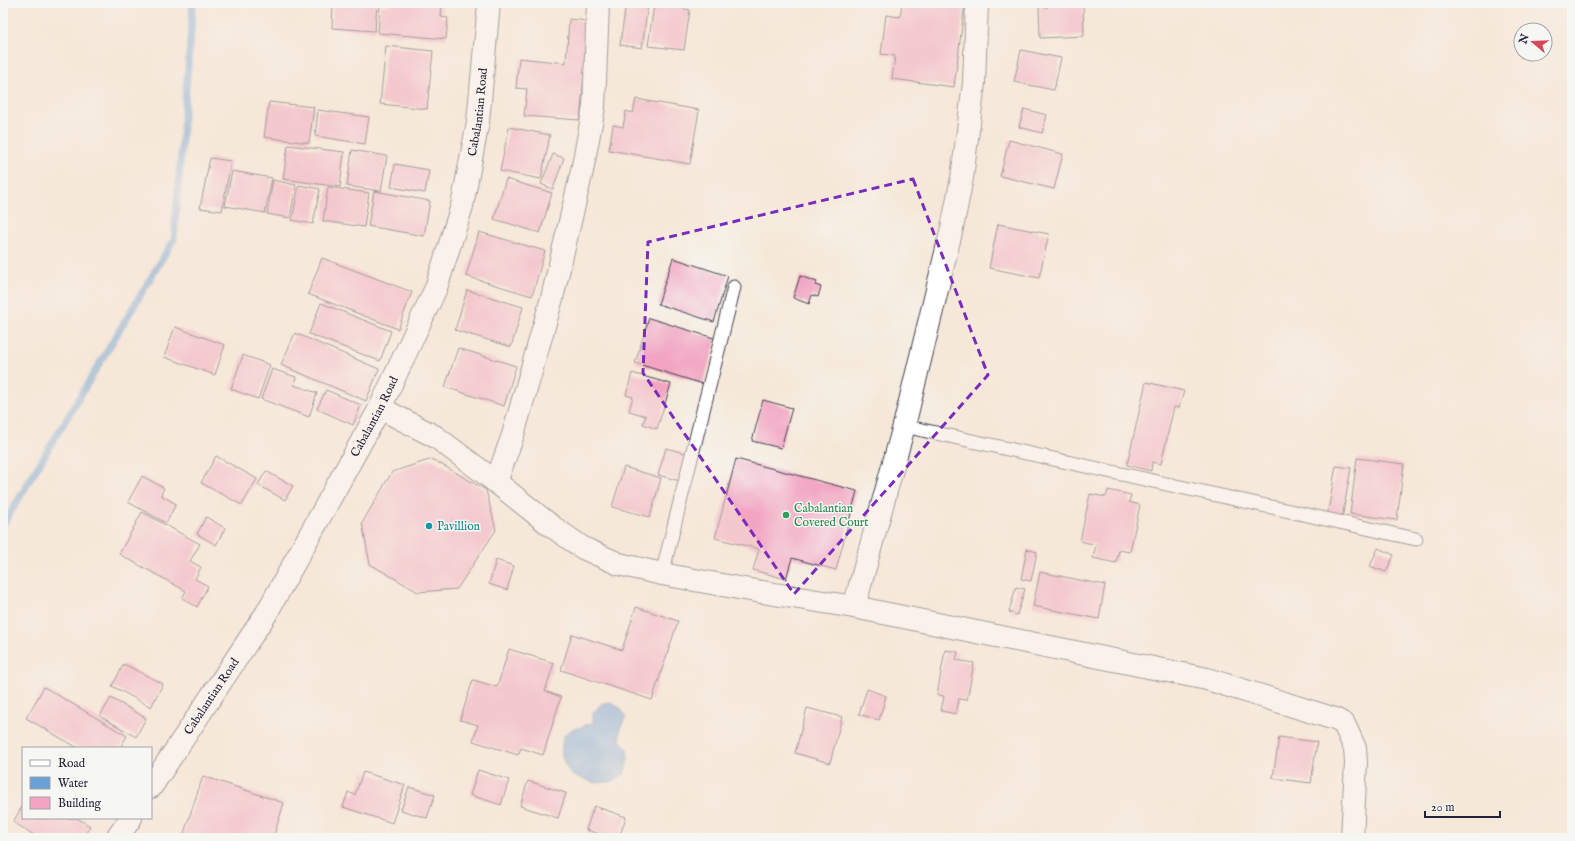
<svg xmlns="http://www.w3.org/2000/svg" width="1575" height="841" font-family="'IM FELL English',serif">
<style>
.water{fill:#69a0d6;stroke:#466188}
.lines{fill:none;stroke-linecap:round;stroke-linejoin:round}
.stream{stroke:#69a0d6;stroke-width:7}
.building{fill:#f2a4c1}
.service-casing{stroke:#424053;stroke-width:15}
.minor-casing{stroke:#424053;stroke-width:24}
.service{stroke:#fff;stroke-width:13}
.minor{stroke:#fff;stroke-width:22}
.marked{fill:none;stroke:#7b2cbf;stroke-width:3;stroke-dasharray:8 5;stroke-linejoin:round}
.leisure-dot{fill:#2e9e5b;stroke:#f6f6f2;stroke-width:1.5}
.culture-dot{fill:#0f9aa8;stroke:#f6f6f2;stroke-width:1.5}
.labels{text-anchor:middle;stroke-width:3;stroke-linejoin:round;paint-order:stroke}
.street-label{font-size:12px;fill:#22223b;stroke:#f6f6f2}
.leisure-label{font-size:12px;fill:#27864d;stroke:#f6f6f2;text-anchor:start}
.culture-label{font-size:12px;fill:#0d838f;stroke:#f6f6f2;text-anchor:start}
</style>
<rect width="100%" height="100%" fill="#f6f6f2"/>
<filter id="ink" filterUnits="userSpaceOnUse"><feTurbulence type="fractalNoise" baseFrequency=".025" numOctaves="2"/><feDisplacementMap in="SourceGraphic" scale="8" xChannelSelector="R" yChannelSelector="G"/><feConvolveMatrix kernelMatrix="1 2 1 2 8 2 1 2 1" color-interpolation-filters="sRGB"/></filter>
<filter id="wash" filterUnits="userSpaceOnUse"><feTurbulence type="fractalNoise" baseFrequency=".012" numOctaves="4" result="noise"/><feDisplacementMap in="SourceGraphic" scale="16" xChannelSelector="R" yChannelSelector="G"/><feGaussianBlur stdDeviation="0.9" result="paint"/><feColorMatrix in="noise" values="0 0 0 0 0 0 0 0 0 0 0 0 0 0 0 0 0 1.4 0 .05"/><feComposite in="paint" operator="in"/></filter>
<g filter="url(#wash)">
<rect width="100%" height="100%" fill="#f5e8d8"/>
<path class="water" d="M612 702 621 709 626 717 620 728V740L627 749 628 760 624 774 611 782 595 783 571 775C561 758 559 754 564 735L571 730 593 723V713L602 703Z"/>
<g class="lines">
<path class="stream" d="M3 525 174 239 193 3"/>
</g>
<g id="blocks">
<path class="building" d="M247 3H274V5L247 4Z
M333 3H377L375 31 332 28Z
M389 3H442L441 17 448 18 446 39 378 33 380 5H388Z
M626 3 648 4 642 48 620 45Z
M661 3H680L679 8 690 10 684 50 648 46 654 5 661 6Z
M902 3H965L954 87 892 79 895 56 881 54 886 15 900 17Z
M1048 3H1083L1084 36 1040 38 1039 7H1048Z
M569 19 589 21 580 120 524 116 527 89 516 88 519 58 566 63Z
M386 46 433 51 427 109 380 104Z
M1021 50 1061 58 1054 90 1014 82Z
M636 99 699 110 690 164 609 150 613 125 623 127 626 111 633 113Z
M269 102 314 107 309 143 264 137Z
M1024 109 1047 115 1042 133 1019 127Z
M318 110 369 117 365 144 315 136Z
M509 127 550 135 541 179 500 171Z
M1009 140 1063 154 1054 189 1000 176Z
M288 145 344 152 340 187 283 179Z
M352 150 387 156 381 191 347 186Z
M553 154 564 158 553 189 541 184Z
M210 158 231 161 222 211 200 208Z
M395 164 429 170 425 193 391 187Z
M232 171 272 178 265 213 225 206Z
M506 179 552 193 540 233 494 219Z
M273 180 296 185 290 218 267 214Z
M299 185 320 189 313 224 292 220Z
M328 187 369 193 364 227 323 221Z
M374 191 430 201 424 236 368 226Z
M998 224 1049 234 1039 278 989 268Z
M479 232 545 251 532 296 466 276Z
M322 258 412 292 398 329 308 294Z
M673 258 728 276 714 322 658 304Z
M800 276 817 282 815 285 821 287 818 297 812 295 809 304 793 298Z
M467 290 523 307 511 347 455 330Z
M321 303 391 331 380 361 309 334Z
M649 318 717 339 703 384 635 363Z
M175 327 225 345 215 375 164 357Z
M295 333 379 369 366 401 281 365Z
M458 348 516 366 504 406 445 387Z
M243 355 270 365 258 399 231 389Z
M272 369 296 377 294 385 317 393 309 417 261 399Z
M632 373 671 384 657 429 643 424 646 416 629 411 633 397 626 395Z
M1146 382 1184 391 1179 408 1174 407 1161 464 1152 462 1151 471 1127 465Z
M326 390 361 405 353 425 317 409Z
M763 400 792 408 781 448 752 441Z
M666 448 688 454 680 481 658 475Z
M216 456 257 479 242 505 201 483Z
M1357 458 1404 464 1397 520 1350 514Z
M432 459 486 490 496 530 457 589 418 592 370 564 362 523 392 472Z
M736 459 857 491 836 570 792 558 786 579 753 570 759 549 715 538Z
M1336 466 1351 468 1342 519 1327 517Z
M624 467 661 478 650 517 612 507Z
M266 471 293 486 285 500 258 485Z
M142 476 164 488 161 495 176 504 166 523 128 502Z
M1108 490 1131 495 1129 502 1140 505 1130 552 1119 550 1116 563 1093 558 1096 545 1080 541 1090 494 1106 497Z
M142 512 200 544 190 561 201 567 195 579 208 586 197 607 182 598 186 591 119 554Z
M206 517 225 528 216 545 197 534Z
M1378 548 1394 555 1386 572 1370 566Z
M1027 549 1037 552 1031 581 1021 579Z
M496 560 514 566 507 590 489 584Z
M1040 572 1105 585 1099 619 1033 606Z
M1016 587 1025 589 1017 615 1009 612Z
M636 607 678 621 652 700 561 670 572 634 622 650Z
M509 649 554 663 545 691 561 697 543 755 521 748 518 755 473 741 478 725 460 720 473 680 497 687Z
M945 650 958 652 956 660 974 663 967 700 959 699 956 714 941 711 944 696 937 695Z
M124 664 163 684 151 707 112 686Z
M44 687 127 736 120 748H78L26 718Z
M867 689 886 696 879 720 859 714Z
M111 698 146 718 136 737 100 716Z
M807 708 842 717 830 763 795 753Z
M1279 737 1317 742 1311 783 1273 778Z
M478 770 509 780 501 805 470 795Z
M363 772 405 785 392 823 343 807 348 792 355 795Z
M203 776 284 803 273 838H189L183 836Z
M528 781 566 793 558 818 520 806Z
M409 787 435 795 427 818 401 810Z
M23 805V818H77L90 826 83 838H39L13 822Z
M594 806 626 817 619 838H612L586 830Z"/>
</g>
</g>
<g filter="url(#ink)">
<use href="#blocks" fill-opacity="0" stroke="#424053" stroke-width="1"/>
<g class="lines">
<defs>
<path id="service" d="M904 426 1416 539
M662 574 734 287"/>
<g id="minor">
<path d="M380 408 436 437 496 482 550 525 583 548 619 564 662 574 744 589 854 607 1207 679 1335 719 1344 724 1355 748 1356 763 1352 838"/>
<path d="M496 482 513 435 552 298 582 171 594 107 598 3"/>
<path d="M854 607 904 426 952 228 962 178 974 83 977 3"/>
<path id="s1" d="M151 787 266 614 380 408 436 288 462 206 478 122 489 3"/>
<path d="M117 838 131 818"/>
</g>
</defs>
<use href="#service" class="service-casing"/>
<use href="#minor" class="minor-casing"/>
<use href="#service" class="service"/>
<use href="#minor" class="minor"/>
</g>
</g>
<path d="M0 0H1575V841H0ZM913 179 988 375 794 594 643 373 648 242Z" fill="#f5e8d8" fill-opacity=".55" fill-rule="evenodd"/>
<path class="marked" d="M913 179 988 375 794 594 643 373 648 242Z"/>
<circle class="leisure-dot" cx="786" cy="515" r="4"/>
<circle class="culture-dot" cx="429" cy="526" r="4"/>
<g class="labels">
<g class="street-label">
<text dy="4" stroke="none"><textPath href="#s1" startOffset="757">Cabalantian Road</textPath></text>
<text dy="4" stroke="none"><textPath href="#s1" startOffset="433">Cabalantian Road</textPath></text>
<text dy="4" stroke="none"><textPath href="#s1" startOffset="109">Cabalantian Road</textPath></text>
</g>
<g class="leisure-label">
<text x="794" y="512">Cabalantian<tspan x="794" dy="14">Covered Court</tspan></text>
</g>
<g class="culture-label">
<text x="437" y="530">Pavillion</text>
</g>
</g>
<rect width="1575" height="841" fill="none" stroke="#f6f6f2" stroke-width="16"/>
<rect x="22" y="747" width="130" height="72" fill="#f6f6f2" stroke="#a1a1a9"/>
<rect x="30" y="760" width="20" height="6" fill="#ffffff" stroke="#a1a1a9"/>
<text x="58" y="767" font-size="12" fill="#22223b">Road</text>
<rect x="30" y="777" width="20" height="12" fill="#69a0d6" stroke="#a1a1a9"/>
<text x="58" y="787" font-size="12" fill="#22223b">Water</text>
<rect x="30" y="797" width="20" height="12" fill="#f2a4c1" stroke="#a1a1a9"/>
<text x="58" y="807" font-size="12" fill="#22223b">Building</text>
<g transform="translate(1533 42) rotate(289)"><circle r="19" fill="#f6f6f2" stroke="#a1a1a9"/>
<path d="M0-3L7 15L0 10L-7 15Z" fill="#d1495b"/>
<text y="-6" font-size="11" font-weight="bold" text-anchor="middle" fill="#22223b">N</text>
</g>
<path d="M1425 811v6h75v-6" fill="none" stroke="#22223b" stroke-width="2"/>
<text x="1431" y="811" font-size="12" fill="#22223b" stroke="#f6f6f2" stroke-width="3" paint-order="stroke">20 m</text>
</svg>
